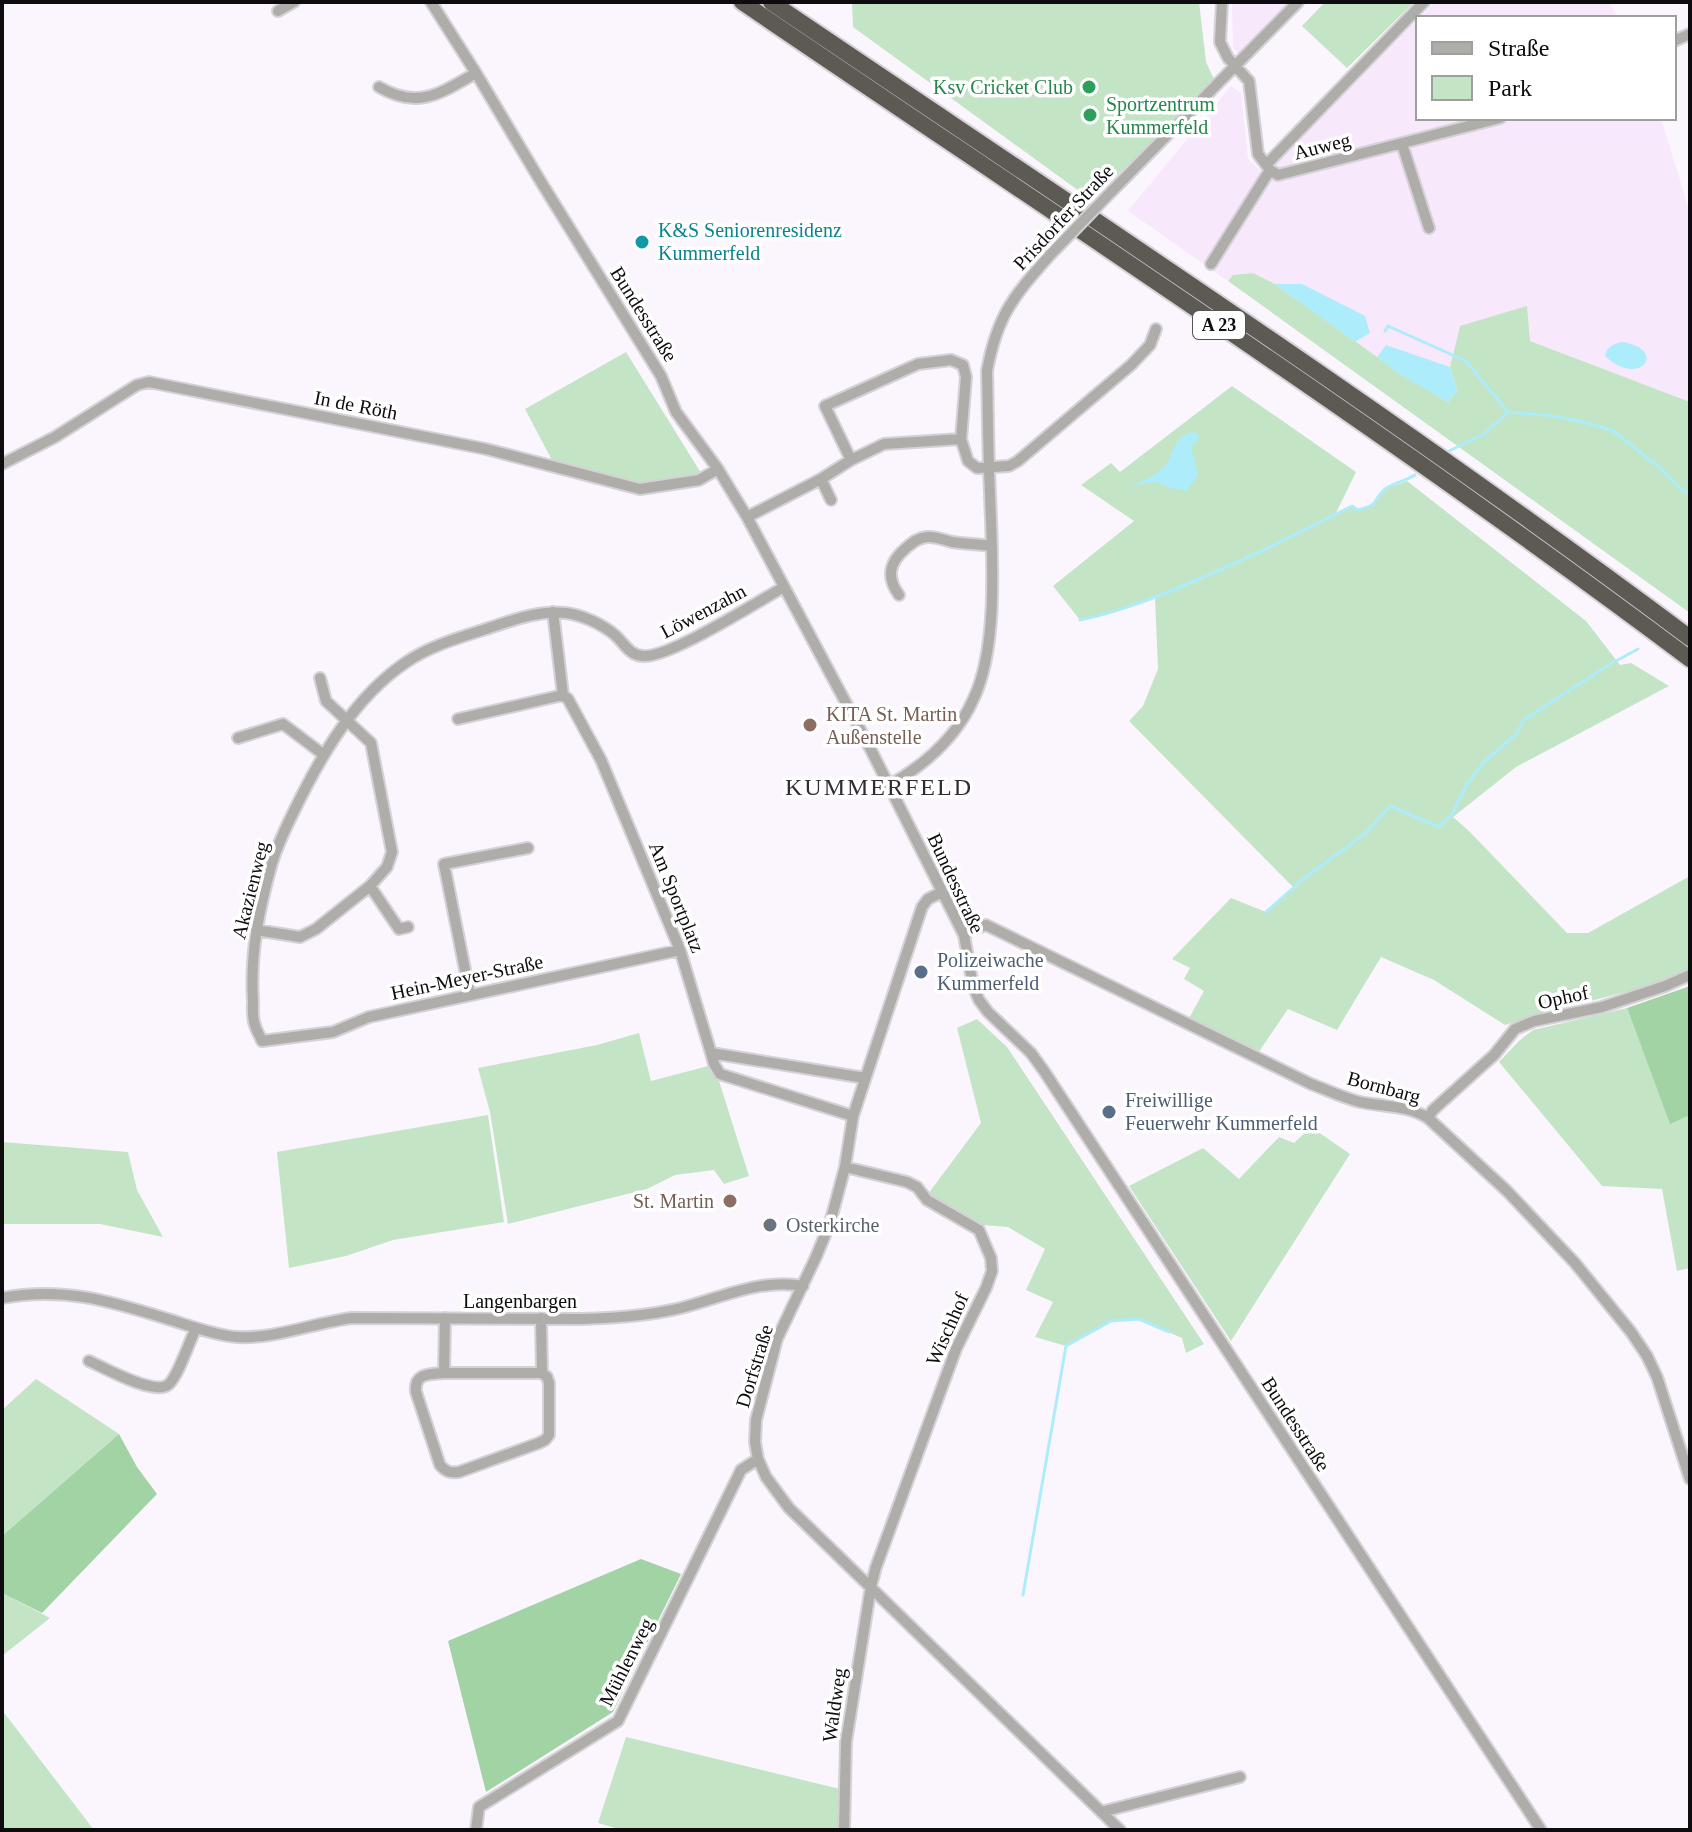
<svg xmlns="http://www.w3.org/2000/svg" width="1692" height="1832" font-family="Georgia,serif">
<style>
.industrial{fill:#f7e8fb}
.green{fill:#c4e4c6}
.forest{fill:#a1d3a4}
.water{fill:#adecfb}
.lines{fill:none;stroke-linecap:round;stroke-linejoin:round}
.stream{stroke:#adecfb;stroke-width:3}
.minor-casing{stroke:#d5d1d7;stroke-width:14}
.highway-casing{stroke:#d5d1d7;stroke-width:20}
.minor{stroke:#aeadaa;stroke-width:10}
.highway{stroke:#5c5a53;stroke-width:16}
.minor-bridge-casing{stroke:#d5d1d7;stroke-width:14;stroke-linecap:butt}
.minor-bridge{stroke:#aeadaa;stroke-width:10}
.leisure-dot{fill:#2e9e5b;stroke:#fff;stroke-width:3}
.culture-dot{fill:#0f9aa8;stroke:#fff;stroke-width:3}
.education-dot{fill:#8d6e63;stroke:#fff;stroke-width:3}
.service-dot{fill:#5c6f8a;stroke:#fff;stroke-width:3}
.worship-dot{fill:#6b7280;stroke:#fff;stroke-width:3}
.labels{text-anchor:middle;stroke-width:7;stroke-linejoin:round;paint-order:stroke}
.shield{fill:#fff;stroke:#565556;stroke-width:2}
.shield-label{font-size:18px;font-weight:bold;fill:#0e0c0e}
.leisure-label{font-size:20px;fill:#27864d;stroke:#fff;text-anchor:end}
.street-label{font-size:20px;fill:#0e0c0e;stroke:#fff}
.culture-label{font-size:20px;fill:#0d838f;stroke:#fff;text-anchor:start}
.education-label{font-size:20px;fill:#785e54;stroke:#fff;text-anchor:start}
.service-label{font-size:20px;fill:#4e5e75;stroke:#fff;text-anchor:start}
.worship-label{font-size:20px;fill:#5b616d;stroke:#fff;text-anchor:start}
.quarter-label{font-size:24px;letter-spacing:2px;fill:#302c31;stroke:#fff}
</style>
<rect width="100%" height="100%" fill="#fbf6fd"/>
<path class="industrial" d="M1232 2H1297L1244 59 1233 48Z
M1435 2H1609L1618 18H1419Z
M1418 19V118H1661L1690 213V402L1530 341 1527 307 1460 326 1450 367 1386 345 1377 357 1355 342 1370 333 1302 284H1275L1253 273 1233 275 1228 281 1128 211 1231 86 1241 93 1248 159 1264 174Z"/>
<path class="green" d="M852 2H1199L1206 62 1217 86 1090 199 853 27Z
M1325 2H1414L1347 68 1302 26Z
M1253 273 1275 284 1401 374 1448 402 1457 390 1450 367 1460 326 1527 306 1530 341 1690 402V613L1228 281 1233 275Z
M626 352 701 473 697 476 640 486 554 464 525 409Z
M1232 386 1356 472 1336 513 1352 506 1358 510 1373 506 1385 489 1407 481 1586 621 1620 665 1631 663 1669 686 1516 767 1453 817 1469 831 1567 933H1588L1690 876V968C1631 997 1566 1003 1505 1025L1434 980 1381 957 1337 1030 1288 1009 1258 1053 1188 1020 1204 991 1184 979 1190 968 1172 959 1231 898 1266 912 1293 887 1129 721 1143 706 1158 669 1155 598 1112 613 1080 620 1053 586 1134 521 1081 485 1111 463 1120 472Z
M1627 1008 1670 1123 1690 1115V1268L1677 1271 1662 1189 1602 1186 1499 1062 1519 1041 1533 1030Z
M977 1019 1007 1047 1204 1344 1186 1353 1182 1338 1139 1319 1111 1321 1066 1346 1035 1337 1053 1302 1026 1290 1045 1249 1008 1227 982 1225 928 1194 981 1123 957 1028Z
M639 1033 651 1081 708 1066 712 1074 719 1081 749 1176 724 1184 714 1170 675 1175 647 1189 508 1224 490 1112 478 1068 597 1045Z
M488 1115 504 1222 393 1240 346 1256 289 1268 277 1152Z
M1311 1127 1350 1154 1231 1341 1129 1186 1203 1148 1239 1179 1279 1137 1294 1143Z
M2 1142 128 1152 137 1190 163 1237 100 1224H2Z
M36 1379 119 1434 2 1536V1410Z
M2 1593 50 1618 2 1656Z
M2 1710 94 1830H2Z
M626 1737 840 1789 839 1830H622L598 1823Z"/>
<path class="forest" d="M1690 986V1115L1670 1124 1627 1008Z
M119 1434 137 1467 157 1494 42 1613 2 1593V1536Z
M641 1559 681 1574 613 1712 486 1792 448 1641Z"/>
<path class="water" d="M1275 284H1302L1365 316 1370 333 1355 342Z
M1622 342C1669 349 1640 389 1605 356 1607 347 1612 344 1622 342Z
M1386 345 1450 367 1457 390 1448 402 1401 375 1377 357Z
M1194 432 1199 436 1197 442 1191 446 1198 475 1187 491 1170 488 1157 482 1130 486C1142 481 1156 476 1165 466 1177 451 1171 436 1194 432Z"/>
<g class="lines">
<path class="stream" d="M1385 331 1388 326 1466 361 1508 412 1547 415 1583 422 1612 430 1659 467 1682 490 1690 494
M1449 451 1484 434 1508 412
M1080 620C1119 612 1154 598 1190 583 1245 560 1299 533 1352 506L1358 510C1381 504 1371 502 1384 490 1392 483 1406 481 1415 475
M1616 661 1638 649
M1266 912 1307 876 1365 834 1390 806 1439 827 1452 814 1467 784 1484 762 1516 734 1524 720 1613 662
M1023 1595 1066 1346 1111 1321 1139 1319 1169 1332"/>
<defs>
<path id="minor" d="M431 2 476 73 538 177 661 376 676 412 718 469 747 517 871 750 964 935 973 986 979 1000 988 1012 1031 1053 1044 1071 1541 1830
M1222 2 1220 42 1228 58 1249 81 1258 154 1270 170 1278 175 1500 118
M278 11 294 2
M1674 41 1690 34
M379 87C418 110 441 93 476 73
M1402 144 1429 228
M1266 165 1424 2
M1112 191 1298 2
M1211 264 1270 170
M851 460 825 406 918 364 951 360 963 365 966 377 961 439
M2 464 55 437 137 385 149 382 486 449 640 489 699 480 718 469
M821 479 831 500
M747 517 821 479 851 460 884 444 961 439 968 461 977 468 1009 466 1018 461 1131 365 1150 345 1156 329
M899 595C886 577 889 563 905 549 912 543 917 538 927 537 936 536 944 540 952 542 965 544 979 544 991 546
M553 612 563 695 568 699 601 760 680 950 711 1053 865 1078
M458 719 563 695
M238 738 283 724 324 755
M888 786C923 766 956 738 973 700 999 647 992 553 990 494 988 453 988 412 987 371 997 315 1014 296 1050 255
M370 886 399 929 408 927
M942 892 928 899 922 907 853 1116 845 1167 830 1223 816 1257 777 1339 756 1420 755 1442 758 1459 766 1477 789 1508 1120 1830
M256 930 300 937 316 929 370 886 387 867 392 852 371 743 326 701 320 678
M964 935 973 929 986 925 1311 1084C1327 1090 1344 1098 1360 1102 1384 1107 1407 1105 1428 1118L1507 1191 1575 1263 1631 1332 1647 1356 1657 1377 1690 1479
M680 950 369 1017 333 1032 262 1041C260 1036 256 1030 255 1025 252 1018 253 1008 253 1001 250 953 259 909 272 863 278 843 287 825 296 807 322 754 355 697 405 663 429 646 461 637 489 628 513 620 539 610 566 613 582 615 602 624 615 635 624 643 630 656 643 656 670 658 757 602 784 587
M470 995 444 864 528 848
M711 1053 714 1064 720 1074 853 1116
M1428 1118 1433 1110 1494 1055 1515 1029 1534 1021 1602 1007 1665 986 1690 975
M2 1298C64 1286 113 1302 171 1320 190 1326 217 1336 237 1337 276 1339 313 1323 352 1318L582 1319C615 1318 648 1316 681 1308 720 1298 761 1278 803 1286
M541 1318 542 1373
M89 1361C105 1368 156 1397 169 1384 178 1376 190 1340 196 1328
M444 1373H542L547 1377 549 1383V1435L545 1440 539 1443 459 1472C450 1473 446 1472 440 1465L416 1392C414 1373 429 1374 444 1373Z
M444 1373 445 1318
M1101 1812 1240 1777
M476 1830 479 1807 618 1721 741 1470 758 1459
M844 1830 846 1742 871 1586 876 1567 956 1349 986 1288 992 1271 991 1258 979 1230 927 1200 917 1187 907 1182 845 1167"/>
<path id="highway" d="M742 2C1060 218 1382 428 1690 659
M771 2C1080 211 1392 415 1690 638"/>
</defs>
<use href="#minor" class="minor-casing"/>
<use href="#highway" class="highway-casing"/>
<use href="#minor" class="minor"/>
<use href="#highway" class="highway"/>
<defs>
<path id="minor-bridge" d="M1050 255 1112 191"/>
</defs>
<use href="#minor-bridge" class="minor-bridge-casing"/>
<use href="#minor-bridge" class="minor-bridge"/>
</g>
<g class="leisure-dot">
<circle cx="1089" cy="87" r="8"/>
<circle cx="1090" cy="115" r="8"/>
</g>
<circle class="culture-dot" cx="642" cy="242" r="8"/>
<g class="education-dot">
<circle cx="810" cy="725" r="8"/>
<circle cx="730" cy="1201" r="8"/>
</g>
<g class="service-dot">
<circle cx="921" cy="972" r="8"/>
<circle cx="1109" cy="1112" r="8"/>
</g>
<circle class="worship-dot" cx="770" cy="1225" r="8"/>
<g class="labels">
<rect class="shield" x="1193" y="311" width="52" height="28" rx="6"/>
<g class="shield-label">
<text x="1219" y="331">A 23</text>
</g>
<g class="leisure-label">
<text x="1073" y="94">Ksv Cricket Club</text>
<text x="1106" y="111" text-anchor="start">Sportzentrum<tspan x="1106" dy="23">Kummerfeld</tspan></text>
</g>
<g class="street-label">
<text transform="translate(1322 146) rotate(-14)" y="7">Auweg</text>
<text transform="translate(1063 217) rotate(-47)" y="7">Prisdorfer Straße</text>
<text transform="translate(644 314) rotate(58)" y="7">Bundesstraße</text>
<text transform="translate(356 405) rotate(11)" y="7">In de Röth</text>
<text transform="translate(703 611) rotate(-28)" y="7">Löwenzahn</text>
<text transform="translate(956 883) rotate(65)" y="7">Bundesstraße</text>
<text transform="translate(250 890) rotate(-76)" y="7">Akazienweg</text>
<text transform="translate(677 897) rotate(68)" y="7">Am Sportplatz</text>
<text transform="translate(467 977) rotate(-12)" y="7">Hein-Meyer-Straße</text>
<text transform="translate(1563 997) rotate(-12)" y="7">Ophof</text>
<text transform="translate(1384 1087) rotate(15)" y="7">Bornbarg</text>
<text x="520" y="1308">Langenbargen</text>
<text transform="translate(947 1329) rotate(-66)" y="7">Wischhof</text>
<text transform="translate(754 1366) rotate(-73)" y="7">Dorfstraße</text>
<text transform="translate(1296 1424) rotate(57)" y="7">Bundesstraße</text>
<text transform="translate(626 1662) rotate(-63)" y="7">Mühlenweg</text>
<text transform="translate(834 1705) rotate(-82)" y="7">Waldweg</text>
</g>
<g class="culture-label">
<text x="658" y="237">K&amp;S Seniorenresidenz<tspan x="658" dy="23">Kummerfeld</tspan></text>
</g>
<g class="education-label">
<text x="826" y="721">KITA St. Martin<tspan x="826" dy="23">Außenstelle</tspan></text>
<text x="714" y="1208" text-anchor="end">St. Martin</text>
</g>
<g class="service-label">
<text x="937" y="967">Polizeiwache<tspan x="937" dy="23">Kummerfeld</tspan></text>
<text x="1125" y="1107">Freiwillige<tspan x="1125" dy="23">Feuerwehr Kummerfeld</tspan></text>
</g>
<g class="worship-label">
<text x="786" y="1232">Osterkirche</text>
</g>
<g class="quarter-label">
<text x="879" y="795">KUMMERFELD</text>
</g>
</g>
<rect width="1692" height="1832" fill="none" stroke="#0e0c0e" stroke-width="8"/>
<rect x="1416" y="16" width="260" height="104" fill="#ffffff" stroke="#9f9e9f" stroke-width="2"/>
<rect x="1432" y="42" width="40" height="12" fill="#aeadaa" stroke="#9f9e9f" stroke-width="2"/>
<text x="1488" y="56" font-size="24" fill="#0e0c0e">Straße</text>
<rect x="1432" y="76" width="40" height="24" fill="#c4e4c6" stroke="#9f9e9f" stroke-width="2"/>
<text x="1488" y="96" font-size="24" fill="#0e0c0e">Park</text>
</svg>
